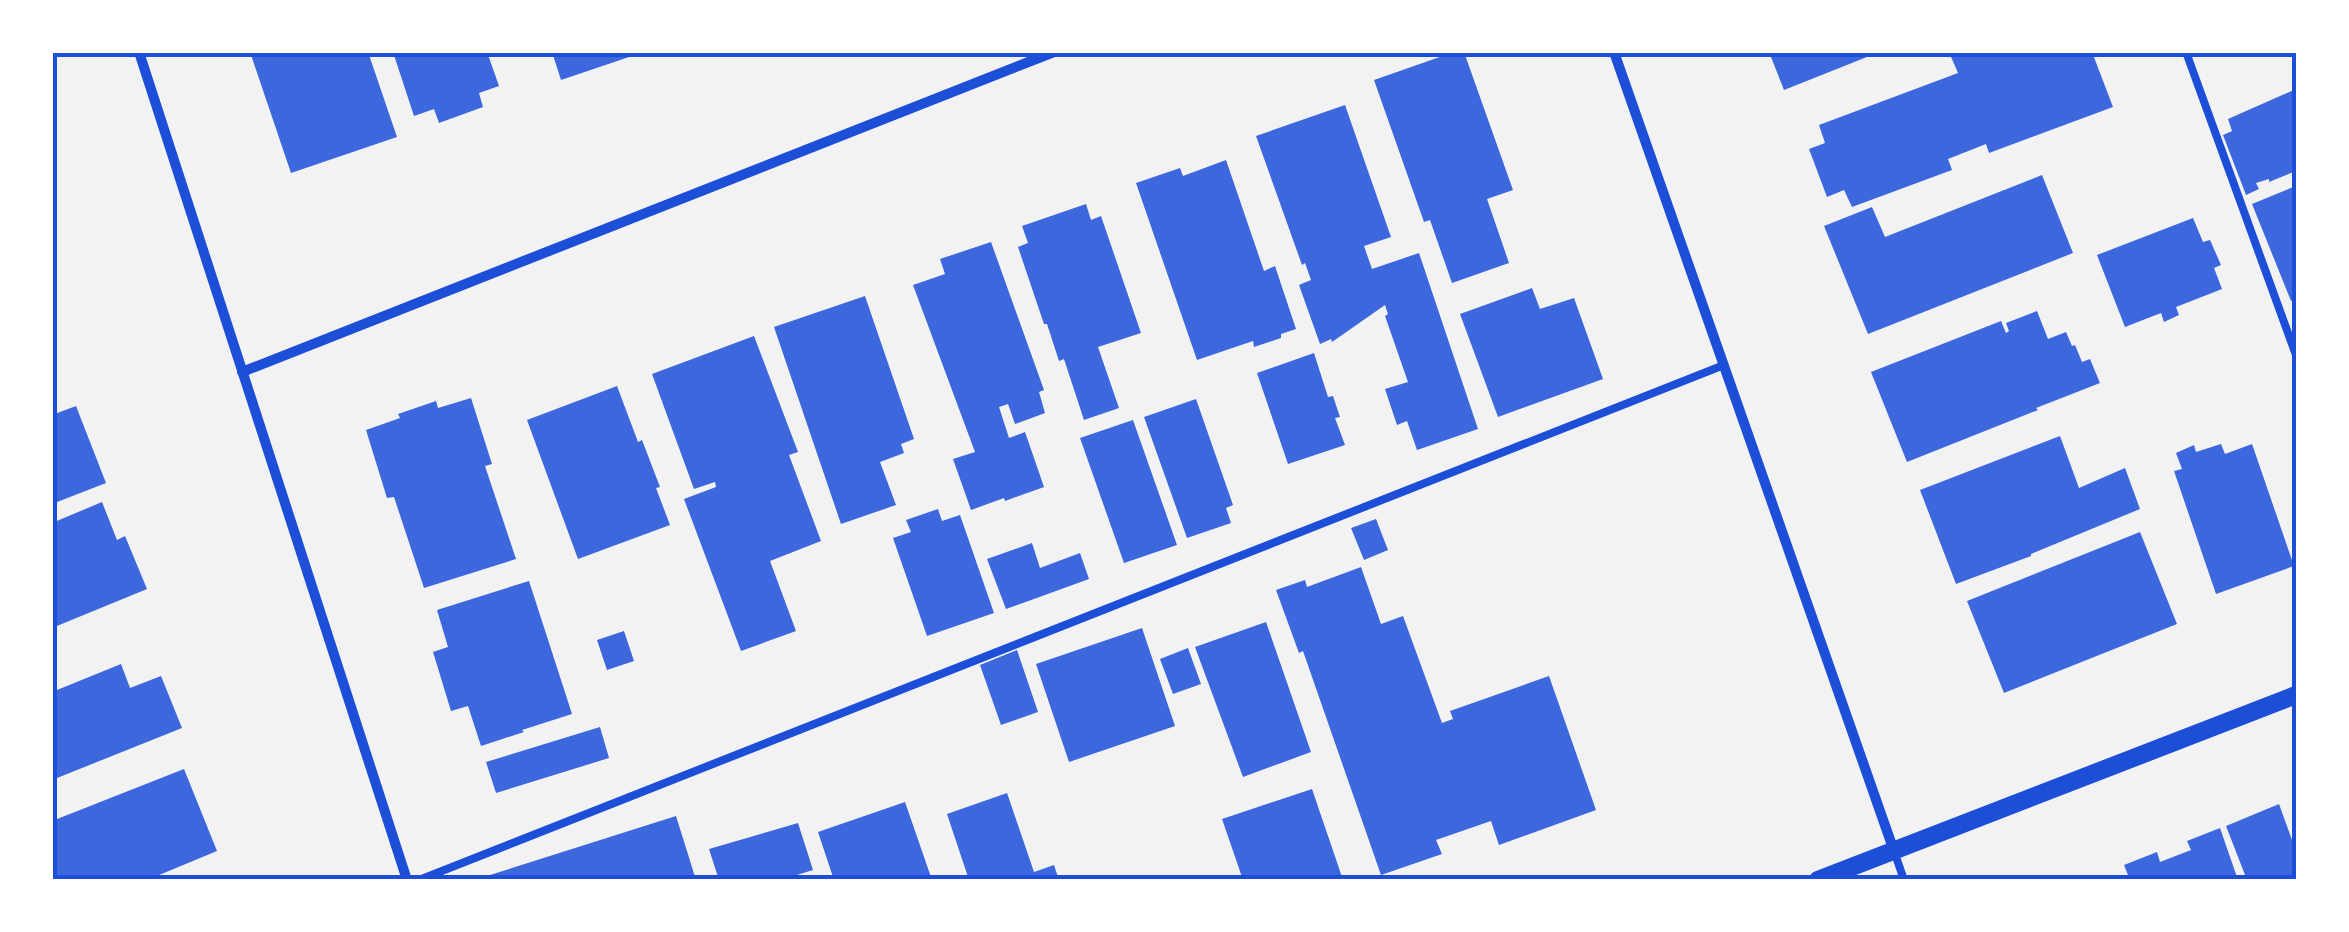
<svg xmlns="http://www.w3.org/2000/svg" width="2349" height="932" font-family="Jost,sans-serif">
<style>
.building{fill:#3d67dc}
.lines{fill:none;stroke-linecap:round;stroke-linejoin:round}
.service{stroke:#1d4ed8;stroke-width:8}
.minor{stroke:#1d4ed8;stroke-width:10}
.tertiary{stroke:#1d4ed8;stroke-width:18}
.neatline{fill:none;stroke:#1d4ed8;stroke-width:4}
</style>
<rect width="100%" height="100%" fill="#f2f2f2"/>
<path class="building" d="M250 52H368L397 137 291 173Z
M393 52H487L499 86 479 93 483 107 439 123 434 109 414 116Z
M552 52H640L641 53 561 80Z
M1454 52H1464L1513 190 1487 199 1509 263 1452 283 1430 220 1424 222 1374 80Z
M1769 52H1877V53L1784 90Z
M1949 52H2092L2113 107 1989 153 1986 144 1948 159 1952 170 1852 207 1844 190 1827 197 1809 149 1825 143 1819 125 1958 73Z
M2296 89V171L2269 182V179L2256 183 2259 189 2246 195 2223 135 2232 131 2228 119Z
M1345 105 1391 237 1364 246 1372 269 1419 253 1478 429 1417 450 1407 421 1397 425 1385 389 1408 382 1385 316 1388 314 1385 305 1332 342 1331 339 1320 344 1299 285 1311 280 1305 263 1302 265 1256 136Z
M1226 160 1264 271 1275 266 1296 329 1281 334V338L1254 347 1253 341 1197 360 1136 183 1180 168 1183 176Z
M2042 175 2073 253 1868 334 1824 226 1872 207 1885 237Z
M2296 186V299L2291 301 2252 204Z
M1086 204 1091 220 1101 216 1141 333 1098 347 1119 408 1084 420 1064 359 1059 361 1047 324H1044L1018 247 1028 243 1022 226Z
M2193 218 2203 242 2210 240 2221 265 2214 268 2222 289 2176 307 2179 315 2164 322 2161 313 2125 327 2097 255Z
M991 242 1044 390 1039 392 1045 413 1015 424 1008 404 999 407 1009 438 1025 432 1044 487 1005 501 1004 498 971 510 953 459 975 452 913 285 945 274 940 259Z
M1532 288 1540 309 1574 298 1603 379 1498 417 1460 314Z
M865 296 914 439 901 444 904 453 880 462 896 505 841 524 774 327Z
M2037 311 2048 339 2066 332 2072 346 2075 345 2082 362 2090 359 2100 383 2036 408 2038 410 1907 462 1871 372 2001 321 2006 333 2009 331 2006 323Z
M754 336 798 452 789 455 821 541 770 561 796 631 741 651 684 499 716 487 715 482 694 489 652 374Z
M1314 353 1328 397 1333 396 1340 417 1335 418 1345 445 1288 464 1257 373Z
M617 386 638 442 642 440 660 487 656 488 670 525 578 559 527 420Z
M471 398 492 464 485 466 516 559 424 588 394 497 387 498 366 430 400 418 398 414 436 401 438 408Z
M1196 399 1233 505 1226 508 1231 523 1187 538 1144 417Z
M76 406 106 483 52 504V415Z
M1133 420 1177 545 1124 563 1080 438Z
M2060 436 2079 488 2125 468 2140 509 2031 554V556L1956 584 1920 490Z
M2221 444 2225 454 2252 444 2294 566 2216 594 2174 471 2182 469 2176 453 2194 445 2196 452Z
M102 502 117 540 125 536 147 589 52 628V523Z
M938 509 942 521 960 515 994 613 927 636 893 538 911 532 906 520Z
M1376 519 1388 550 1364 560 1351 528Z
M2140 532 2177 624 2004 693 1967 601Z
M1032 543 1040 568 1080 553 1089 579 1006 609 987 559Z
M1361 567 1381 624 1403 616 1442 723 1453 719 1450 711 1549 676 1596 810 1499 845 1491 821 1436 840 1442 854 1381 875 1303 651 1299 653 1276 590 1305 580 1307 587Z
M529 581 572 714 522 730 524 732 481 746 468 706 451 711 433 652 448 647 437 610Z
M1266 622 1311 752 1243 777 1195 647Z
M1142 628 1175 726 1069 762 1036 664Z
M624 631 634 661 607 670 597 640Z
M1188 648 1201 684 1173 694 1160 659Z
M1017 650 1038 712 1001 725 980 665Z
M121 664 130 688 161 676 182 728 52 780V692Z
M600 727 609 758 496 793 486 762Z
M184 769 217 851 147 880H52V821Z
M1312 789 1343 880H1243L1222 819Z
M1007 793 1034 872 1054 865 1059 880H969L947 814Z
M905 802 932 880H834L818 832Z
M2279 804 2296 851V880H2247L2226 826Z
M676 816 696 880H492L490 875Z
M798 823 813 870 797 875 798 880H719L709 849Z
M2220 828 2238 880H2130L2124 865 2157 852 2160 862 2191 850 2187 841Z"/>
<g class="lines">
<path class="service" d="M2186 52 2296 355
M1894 851 1904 880
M419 880 1724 365"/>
<path class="minor" d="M139 52 407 880
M1614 52 1894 851
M242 372 1054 52"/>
<path class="tertiary" d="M1818 880 2296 695"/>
</g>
<rect width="2349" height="932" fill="none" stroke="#ffffff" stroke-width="110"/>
<rect x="55" y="55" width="2239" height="822" class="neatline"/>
</svg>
